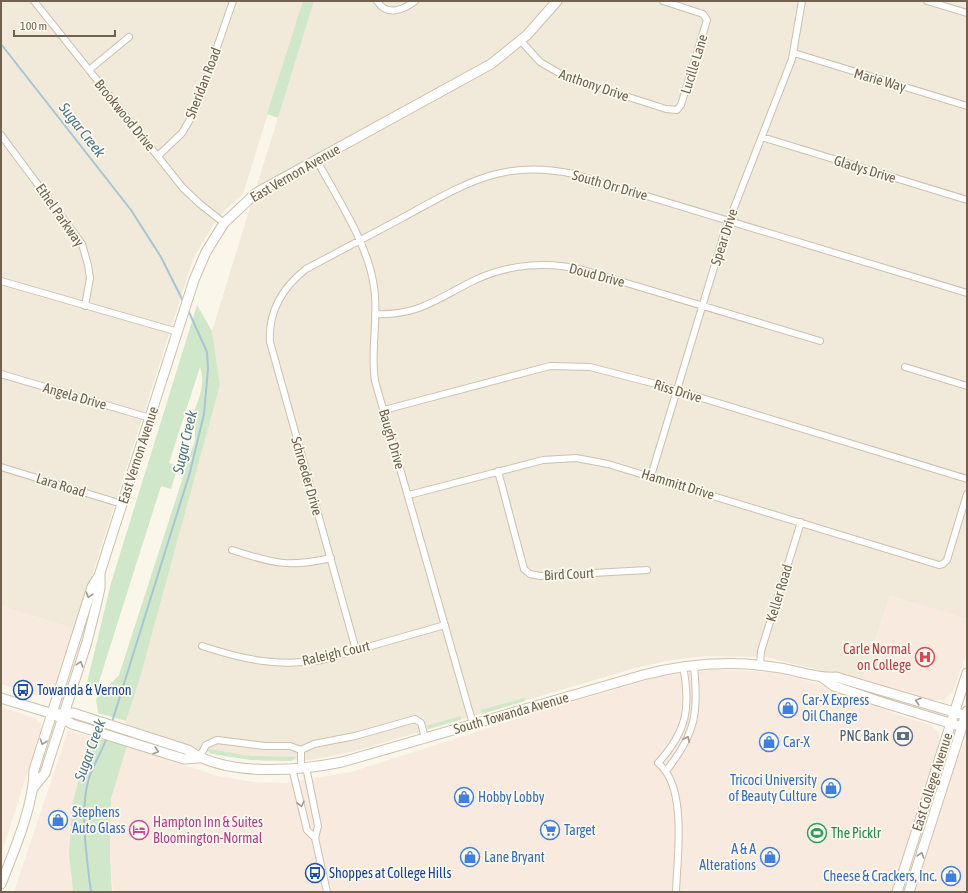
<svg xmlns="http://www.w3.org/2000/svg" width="968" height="893" font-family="'Asap Condensed',sans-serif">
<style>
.residential{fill:#f1e9d9}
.commercial{fill:#f9eadf}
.green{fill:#d1e7c9}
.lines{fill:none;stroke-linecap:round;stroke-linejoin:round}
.stream{stroke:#a7c6d3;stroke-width:2}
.minor-casing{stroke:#ccc0b1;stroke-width:8}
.secondary-casing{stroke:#cec1ae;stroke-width:11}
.minor{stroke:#fff;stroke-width:6}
.secondary{stroke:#fff;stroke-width:9}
.oneway{stroke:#a4988d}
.labels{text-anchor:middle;stroke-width:3.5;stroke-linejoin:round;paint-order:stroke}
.street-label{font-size:14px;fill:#73614f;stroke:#fdfaf0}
.health-label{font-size:14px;fill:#be3a42;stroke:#fdfaf0;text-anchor:end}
.transit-label{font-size:14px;fill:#164399;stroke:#fdfaf0;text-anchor:start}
.shop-label{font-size:14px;fill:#366cbe;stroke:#fdfaf0;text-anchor:start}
.service-label{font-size:14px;fill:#4e5e75;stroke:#fdfaf0;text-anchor:end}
.hotel-label{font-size:14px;fill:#b23c85;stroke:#fdfaf0;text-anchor:start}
.leisure-label{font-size:14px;fill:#27864d;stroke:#fdfaf0;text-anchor:start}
.water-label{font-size:15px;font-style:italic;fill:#4f788a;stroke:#fdfaf0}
</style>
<rect width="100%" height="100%" fill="#fbf6ea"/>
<path class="residential" d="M1 1H303L243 194 229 206 213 225 193 259 75 629 1 606Z
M314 1H967V619L890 596 862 680 765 657 705 656 672 660 635 668 352 752 310 760 265 761 223 756 197 749 125 724 140 678 220 385 212 331Z"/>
<path class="commercial" d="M890 596 967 619V651L953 692 943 700H930L862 680Z
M1 606 75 629 55 689 52 694 41 697 1 684Z
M709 670 751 671 776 673 805 680 828 687 898 715 931 725 938 732 940 740 939 747 892 892H113L110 854 111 799 127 746 218 776 254 782 285 783 351 772 532 714 657 677Z
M1 707 35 718 41 724V729L1 855Z
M68 731 92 737 81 771 72 805 69 854 73 892H14Z
M967 740V892H914L960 749Z"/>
<path class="green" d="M303 1H314L278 118 267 114Z
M197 305 212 331 220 385 140 678 126 721 98 713 96 699 119 675 195 440V426L191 418C198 401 206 385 200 367L169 463 178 466 171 489 161 486 97 688 90 694 85 691 111 583Z
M524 698 525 701 482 714 481 710Z
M461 716V720H460L428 729 426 726Z
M92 737 127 746 111 799 110 854 112 892H73L69 854 72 805 81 771Z
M208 749 250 756 296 757 291 761 251 760 212 754 209 753Z"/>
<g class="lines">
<path class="stream" d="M1 44 131 210 161 257 183 301
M112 722 190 472 204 414 208 369 207 352 188 310
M91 892C87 859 79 810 89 778 94 764 102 751 107 737"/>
<defs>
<path id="minor" d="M34 1 183 188 200 204 224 223
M377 1C387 17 403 10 415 1
M927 1 967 13
M521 41 540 62 566 77 666 109 677 110 681 105 707 20 703 14 663 1
M794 53 967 106
M89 70 129 37
M1 135 82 244 88 265 90 278 85 306
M762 137 967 200
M158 156 182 133 195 111 233 1
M316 159C337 198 368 243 374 287 379 318 370 350 375 381L473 724
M1 281 178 332
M375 314C419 316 438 298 475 280 509 264 547 261 583 270L820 341
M905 367 967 386
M1 374 150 418
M384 410 550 366 590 367 656 384 967 479
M1 467 122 504
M498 471 524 569 530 574 540 576 647 570
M651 476 725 231 792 59 802 1
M409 495 543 460 576 458 608 464 939 565 943 564 947 560 967 494
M232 550C272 563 289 568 331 558
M202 646C245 660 278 667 322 660L445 625
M356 650 270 342C268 311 282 288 306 269 338 252 370 235 402 218 463 185 502 158 574 174L967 293
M760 665 761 651 801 522
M301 750V768
M199 758 206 745 217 740 265 746H290L301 750 314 744 355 736 415 719 421 723 425 738
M306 767 318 826 315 838 327 892
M292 768 307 830 315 838
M666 771C697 732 698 713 694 665
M676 892C677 858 688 787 658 763 687 731 691 708 683 666"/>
<path id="secondary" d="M823 678 834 686 878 701 956 725
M1 698 53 714 72 724 184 759 199 758
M53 714 73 713 188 750C226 777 298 771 342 762L643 675C686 664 729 660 773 667 795 669 815 679 836 677L967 716
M34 787 45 773 87 642 96 606 100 588V573L106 554 194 280 206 252 224 223 256 193 491 64 527 35 557 1
M1 884C14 851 34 805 34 770L92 587 100 574
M897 892 967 673
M909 892 967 711"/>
</defs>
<use href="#minor" class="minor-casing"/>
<use href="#secondary" class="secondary-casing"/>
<use href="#minor" class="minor"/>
<use href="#secondary" class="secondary"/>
</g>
<defs><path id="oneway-chevron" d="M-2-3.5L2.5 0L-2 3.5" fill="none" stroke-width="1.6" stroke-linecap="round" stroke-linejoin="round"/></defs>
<g class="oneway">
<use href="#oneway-chevron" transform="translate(89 595) rotate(107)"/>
<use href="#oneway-chevron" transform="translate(80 664) rotate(-72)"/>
<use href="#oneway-chevron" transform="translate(918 701) rotate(-163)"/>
<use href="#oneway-chevron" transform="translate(687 739) rotate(-65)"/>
<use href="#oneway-chevron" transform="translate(43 742) rotate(109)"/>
<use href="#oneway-chevron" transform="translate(156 751) rotate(17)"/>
<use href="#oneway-chevron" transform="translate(301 804) rotate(76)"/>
<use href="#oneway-chevron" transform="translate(921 855) rotate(-72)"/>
</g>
<defs>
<symbol id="hospital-ring" viewBox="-11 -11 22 22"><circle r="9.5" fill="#fdfaf0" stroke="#e0444e" stroke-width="1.5"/><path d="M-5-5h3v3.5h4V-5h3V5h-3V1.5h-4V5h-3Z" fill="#e0444e"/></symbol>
<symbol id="bus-ring" viewBox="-11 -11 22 22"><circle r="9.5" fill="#fdfaf0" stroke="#1a4fb4" stroke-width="1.5"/><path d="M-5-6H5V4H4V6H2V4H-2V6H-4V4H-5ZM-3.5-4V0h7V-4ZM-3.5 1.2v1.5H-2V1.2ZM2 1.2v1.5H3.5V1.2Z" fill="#1a4fb4"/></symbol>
<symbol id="shop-ring" viewBox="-11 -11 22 22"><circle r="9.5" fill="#fdfaf0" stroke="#3f7fe0" stroke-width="1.5"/><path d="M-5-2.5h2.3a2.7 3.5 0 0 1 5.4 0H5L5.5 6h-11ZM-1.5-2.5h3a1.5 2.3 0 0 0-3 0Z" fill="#3f7fe0"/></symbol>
<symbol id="bank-ring" viewBox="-11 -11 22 22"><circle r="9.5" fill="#fdfaf0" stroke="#5c6f8a" stroke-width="1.5"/><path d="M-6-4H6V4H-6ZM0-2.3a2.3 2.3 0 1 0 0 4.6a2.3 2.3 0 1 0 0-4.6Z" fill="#5c6f8a"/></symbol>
<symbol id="hotel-ring" viewBox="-11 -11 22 22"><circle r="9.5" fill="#fdfaf0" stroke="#d1479c" stroke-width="1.5"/><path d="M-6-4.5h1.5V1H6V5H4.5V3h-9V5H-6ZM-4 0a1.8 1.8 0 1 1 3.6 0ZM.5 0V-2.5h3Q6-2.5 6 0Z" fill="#d1479c"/></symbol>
<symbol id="supermarket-ring" viewBox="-11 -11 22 22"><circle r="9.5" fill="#fdfaf0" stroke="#3f7fe0" stroke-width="1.5"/><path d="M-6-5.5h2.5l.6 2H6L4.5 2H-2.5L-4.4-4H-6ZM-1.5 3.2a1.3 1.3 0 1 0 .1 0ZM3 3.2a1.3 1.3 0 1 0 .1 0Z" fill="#3f7fe0"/></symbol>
<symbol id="stadium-ring" viewBox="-11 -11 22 22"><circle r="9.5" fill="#fdfaf0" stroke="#2e9e5b" stroke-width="1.5"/><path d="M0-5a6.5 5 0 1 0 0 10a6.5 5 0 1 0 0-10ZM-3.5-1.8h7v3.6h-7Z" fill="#2e9e5b"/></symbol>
</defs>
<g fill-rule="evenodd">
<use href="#hospital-ring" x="914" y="646" width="22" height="22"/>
<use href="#bus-ring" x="12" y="679" width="22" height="22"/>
<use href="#shop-ring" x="777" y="697" width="22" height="22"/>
<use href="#bank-ring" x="892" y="725" width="22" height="22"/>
<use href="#shop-ring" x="758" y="731" width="22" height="22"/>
<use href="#shop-ring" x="820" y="777" width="22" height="22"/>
<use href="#shop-ring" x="453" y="786" width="22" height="22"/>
<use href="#shop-ring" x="47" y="809" width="22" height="22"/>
<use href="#hotel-ring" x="128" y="819" width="22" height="22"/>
<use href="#supermarket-ring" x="539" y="819" width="22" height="22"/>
<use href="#stadium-ring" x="806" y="822" width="22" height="22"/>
<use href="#shop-ring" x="459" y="846" width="22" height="22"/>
<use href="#shop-ring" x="759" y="846" width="22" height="22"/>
<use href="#bus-ring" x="304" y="862" width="22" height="22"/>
<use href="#shop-ring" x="940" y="865" width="22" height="22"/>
</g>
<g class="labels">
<g class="street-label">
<text transform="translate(694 64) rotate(-73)" y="5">Lucille Lane</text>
<text transform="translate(880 80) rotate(16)" y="5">Marie Way</text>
<text transform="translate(203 83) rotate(-69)" y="5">Sheridan Road</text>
<text transform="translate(594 85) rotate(19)" y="5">Anthony Drive</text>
<text transform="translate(125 115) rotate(51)" y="5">Brookwood Drive</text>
<text transform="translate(865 169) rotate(17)" y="5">Gladys Drive</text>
<text transform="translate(295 173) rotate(-30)" y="5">East Vernon Avenue</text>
<text transform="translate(610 185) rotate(16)" y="5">South Orr Drive</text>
<text transform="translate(60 215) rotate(55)" y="5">Ethel Parkway</text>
<text transform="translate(724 237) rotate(-72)" y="5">Spear Drive</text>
<text transform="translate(597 275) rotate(15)" y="5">Doud Drive</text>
<text transform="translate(678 391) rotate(17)" y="5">Riss Drive</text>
<text transform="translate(75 396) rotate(16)" y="5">Angela Drive</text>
<text transform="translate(392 439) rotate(74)" y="5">Baugh Drive</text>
<text transform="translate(138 455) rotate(-72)" y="5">East Vernon Avenue</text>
<text transform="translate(307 476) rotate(74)" y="5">Schroeder Drive</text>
<text transform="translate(678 484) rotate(17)" y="5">Hammitt Drive</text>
<text transform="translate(61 485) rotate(17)" y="5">Lara Road</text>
<text transform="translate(569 574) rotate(-3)" y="5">Bird Court</text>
<text transform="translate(779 593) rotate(-73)" y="5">Keller Road</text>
<text transform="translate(336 653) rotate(-13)" y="5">Raleigh Court</text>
<text transform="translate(511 713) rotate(-16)" y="5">South Towanda Avenue</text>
<text transform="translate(932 782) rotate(-72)" y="5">East College Avenue</text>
</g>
<g class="health-label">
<text x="911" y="654">Carle Normal<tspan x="911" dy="16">on College</tspan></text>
</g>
<g class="transit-label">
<text x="37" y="695">Towanda &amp; Vernon</text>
<text x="329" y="878">Shoppes at College Hills</text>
</g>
<g class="shop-label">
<text x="802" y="705">Car-X Express<tspan x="802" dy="16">Oil Change</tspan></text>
<text x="783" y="747">Car-X</text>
<text x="817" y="785" text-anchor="end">Tricoci University<tspan x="817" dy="16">of Beauty Culture</tspan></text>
<text x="478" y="802">Hobby Lobby</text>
<text x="72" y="817">Stephens<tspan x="72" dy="16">Auto Glass</tspan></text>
<text x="564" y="835">Target</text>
<text x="756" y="854" text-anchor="end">A &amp; A<tspan x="756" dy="16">Alterations</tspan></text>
<text x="484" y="862">Lane Bryant</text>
<text x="937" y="881" text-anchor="end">Cheese &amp; Crackers, Inc.</text>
</g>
<g class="service-label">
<text x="889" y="741">PNC Bank</text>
</g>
<g class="hotel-label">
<text x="153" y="827">Hampton Inn &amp; Suites<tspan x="153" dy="16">Bloomington-Normal</tspan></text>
</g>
<g class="leisure-label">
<text x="831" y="838">The Picklr</text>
</g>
<g class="water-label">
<text transform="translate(82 130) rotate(52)" y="5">Sugar Creek</text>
<text transform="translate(185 442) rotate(-77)" y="5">Sugar Creek</text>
<text transform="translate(90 750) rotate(-70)" y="5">Sugar Creek</text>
</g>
</g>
<rect width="968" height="893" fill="none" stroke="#73614f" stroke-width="4"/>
<path d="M14 30v6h101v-6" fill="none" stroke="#73614f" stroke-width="2"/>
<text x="20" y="30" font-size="12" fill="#73614f" stroke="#fdfaf0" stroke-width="3" paint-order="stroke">100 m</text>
</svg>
